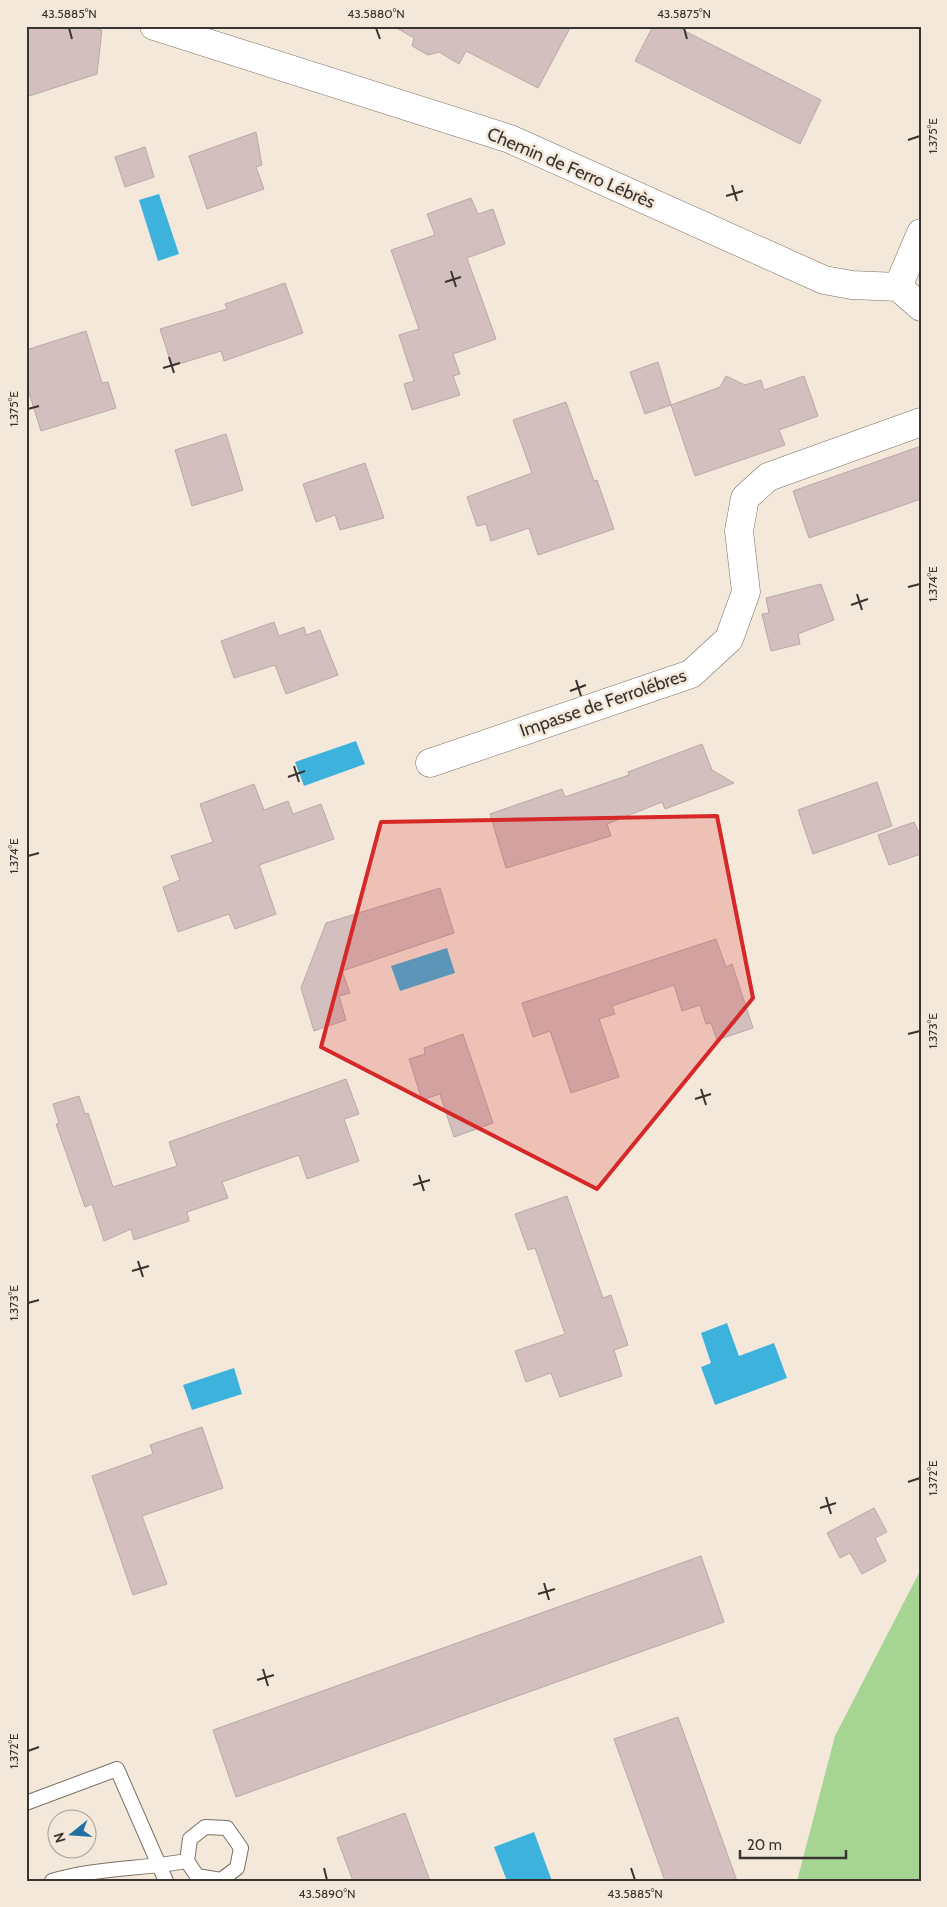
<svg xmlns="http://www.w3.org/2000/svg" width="947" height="1907" font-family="Cabin,sans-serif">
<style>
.green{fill:#a6d593}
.water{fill:#3db2dd}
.building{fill:#d3c0be;stroke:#baa8a6}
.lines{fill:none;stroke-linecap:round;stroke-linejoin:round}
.lane-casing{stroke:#7a6f63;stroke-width:16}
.street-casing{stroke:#7a6f63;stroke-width:29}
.lane{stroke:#fff;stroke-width:14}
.street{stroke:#fff;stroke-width:28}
.marked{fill:#d62828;fill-opacity:0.2;stroke:#d62828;stroke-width:4;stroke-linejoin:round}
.ticks{fill:none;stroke:#39342f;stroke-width:2}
.labels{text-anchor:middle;stroke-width:5;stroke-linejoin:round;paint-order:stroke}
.street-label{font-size:18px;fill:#39342f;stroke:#f4e8db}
.neatline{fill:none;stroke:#39342f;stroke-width:2}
.ticks-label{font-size:12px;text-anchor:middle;fill:#39342f}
</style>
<rect width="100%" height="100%" fill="#f4e8db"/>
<path class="green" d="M921 1569V1881H797L835 1736Z"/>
<path class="water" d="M159 194 179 254 158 261 139 200Z
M356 741 365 764 304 786 295 762Z
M447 948 455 973 400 991 391 966Z
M727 1323 739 1356 774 1343 787 1378 715 1405 701 1367 711 1363 701 1333Z
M234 1368 242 1394 192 1410 183 1385Z
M534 1832 552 1881H507L494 1847Z"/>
<path class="building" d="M26 26H84L102 30 97 74 26 97Z
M393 26H571L538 88 466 51 459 64 439 52 428 55 412 46 414 38Z
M653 26H675L821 100 800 144 635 61Z
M256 132 262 165 256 167 264 189 207 209 189 156Z
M145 147 154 177 125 187 115 157Z
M471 198 478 214 493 209 505 244 467 258 496 339 453 354 460 374 453 376 460 395 412 410 404 384 414 381 399 335 419 329 391 250 435 235 427 214Z
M285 283 303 333 224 361 221 351 172 366 160 329 227 309 225 304Z
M86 331 102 383 108 382 116 408 41 431 26 383V350Z
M658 362 671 405 645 414 630 372Z
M726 376 745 385 761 380 764 390 804 376 818 416 779 430 785 445 695 476 671 405 720 387Z
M566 402 594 481 597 480 614 529 538 555 529 528 491 541 486 524 477 526 467 497 532 473 513 420Z
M226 434 243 490 192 506 175 450Z
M921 446V499L809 538 793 491Z
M365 463 384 518 340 530 335 515 316 522 303 484Z
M821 584 834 620 798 634 800 644 771 651 762 614 769 613 766 598Z
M274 622 279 636 304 627 306 635 320 630 338 675 286 694 275 665 234 678 221 641Z
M702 744 712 770 734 783 665 809 662 802 607 824 611 836 506 868 490 814 562 789 565 797 629 775 628 772Z
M877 782 892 826 813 854 798 810Z
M254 784 264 810 288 801 293 814 321 804 334 839 259 865 276 914 235 929 229 914 178 932 163 887 180 880 171 856 213 842 200 804Z
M914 822 921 837V854L889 865 878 835Z
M440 888 454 933 342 971 350 993 339 996 346 1020 314 1031 301 988 326 923Z
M716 939 726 967 732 964 753 1028 717 1040 711 1023 706 1024 700 1005 682 1011 674 985 612 1006 615 1014 599 1019 619 1077 571 1093 550 1031 533 1037 522 1003Z
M463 1034 493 1123 454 1137 440 1094 422 1100 409 1059 425 1054 424 1048Z
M346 1079 359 1114 344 1119 359 1161 307 1179 299 1155 222 1182 228 1198 187 1212 189 1221 134 1240 131 1229 104 1241 92 1204 85 1207 56 1124 59 1123 53 1104 79 1096 85 1114 88 1113 113 1187 177 1166 169 1142Z
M567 1196 603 1298 611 1295 628 1345 614 1350 622 1376 560 1397 551 1373 526 1382 515 1351 565 1334 535 1248 528 1250 515 1214Z
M202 1427 223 1488 142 1516 167 1584 133 1595 92 1476 153 1454 150 1445Z
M874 1508 887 1532 875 1538 886 1561 862 1574 850 1553 840 1558 827 1533Z
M701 1556 724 1622 236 1797 213 1730Z
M678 1717 737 1881H665L614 1739Z
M405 1813 430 1881H353L337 1838Z"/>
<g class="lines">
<defs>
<path id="lane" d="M26 1803 117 1769 166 1881
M205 1827 227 1828 241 1848 237 1868 221 1880 197 1876 187 1861 190 1839Z
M52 1881C93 1868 143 1869 187 1861"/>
<path id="street" d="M154 26 510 139 824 280 852 285 898 287 921 307
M898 287 921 233
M430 763 691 674 729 639 746 592 739 531 745 498 768 477 921 422"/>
</defs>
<use href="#lane" class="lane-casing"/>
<use href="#street" class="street-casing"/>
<use href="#lane" class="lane"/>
<use href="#street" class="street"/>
</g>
<path class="marked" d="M717 816 753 998 597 1189 321 1047 381 822Z"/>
<path class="ticks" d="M69 28 72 39M376 28 380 39M684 28 687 39M908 140 920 136M732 185 737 201M726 196 743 191M451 271 456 287M445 282 461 277M169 357 174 373M163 368 180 363M28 409 39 406M908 587 920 584M857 594 862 610M851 605 868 599M576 680 581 696M570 691 586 685M294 766 299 782M288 777 305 771M28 856 39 853M908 1034 920 1031M701 1089 706 1105M695 1099 711 1094M419 1175 424 1191M413 1185 430 1180M138 1261 143 1277M132 1271 149 1266M28 1303 39 1300M908 1482 920 1478M826 1497 831 1514M820 1508 836 1503M544 1583 549 1600M538 1594 555 1589M263 1669 268 1686M257 1680 274 1675M28 1751 39 1747M324 1868 327 1880M631 1868 635 1880"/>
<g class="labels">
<g class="street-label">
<text transform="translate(571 168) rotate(23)" y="6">Chemin de Ferro Lébrès</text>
<text transform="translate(603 703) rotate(-19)" y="6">Impasse de Ferrolébres</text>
</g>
</g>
<rect width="947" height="1907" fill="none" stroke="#f4e8db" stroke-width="55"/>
<g transform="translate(72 1834) rotate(253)"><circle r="24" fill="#f4e8db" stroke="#a9a096"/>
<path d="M0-4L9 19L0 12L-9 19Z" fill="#2371a3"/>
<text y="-8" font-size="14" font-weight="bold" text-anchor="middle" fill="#39342f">N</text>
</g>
<path d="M740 1850v8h106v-8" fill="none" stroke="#39342f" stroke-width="2.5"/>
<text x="747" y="1850" font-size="15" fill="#39342f" stroke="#f4e8db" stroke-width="4" paint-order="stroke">20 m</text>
<rect x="28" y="28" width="892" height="1852" class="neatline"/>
<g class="ticks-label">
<text x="69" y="18">43.5885°N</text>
<text x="376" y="18">43.5880°N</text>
<text x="684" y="18">43.5875°N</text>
<text transform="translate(933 136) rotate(-90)" y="4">1.375°E</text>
<text transform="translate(14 409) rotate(-90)" y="4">1.375°E</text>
<text transform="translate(933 584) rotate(-90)" y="4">1.374°E</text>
<text transform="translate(14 856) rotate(-90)" y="4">1.374°E</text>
<text transform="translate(933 1031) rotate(-90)" y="4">1.373°E</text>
<text transform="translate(14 1303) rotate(-90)" y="4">1.373°E</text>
<text transform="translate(933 1478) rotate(-90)" y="4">1.372°E</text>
<text transform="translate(14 1751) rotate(-90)" y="4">1.372°E</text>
<text x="327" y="1898">43.5890°N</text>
<text x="635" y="1898">43.5885°N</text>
</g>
</svg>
